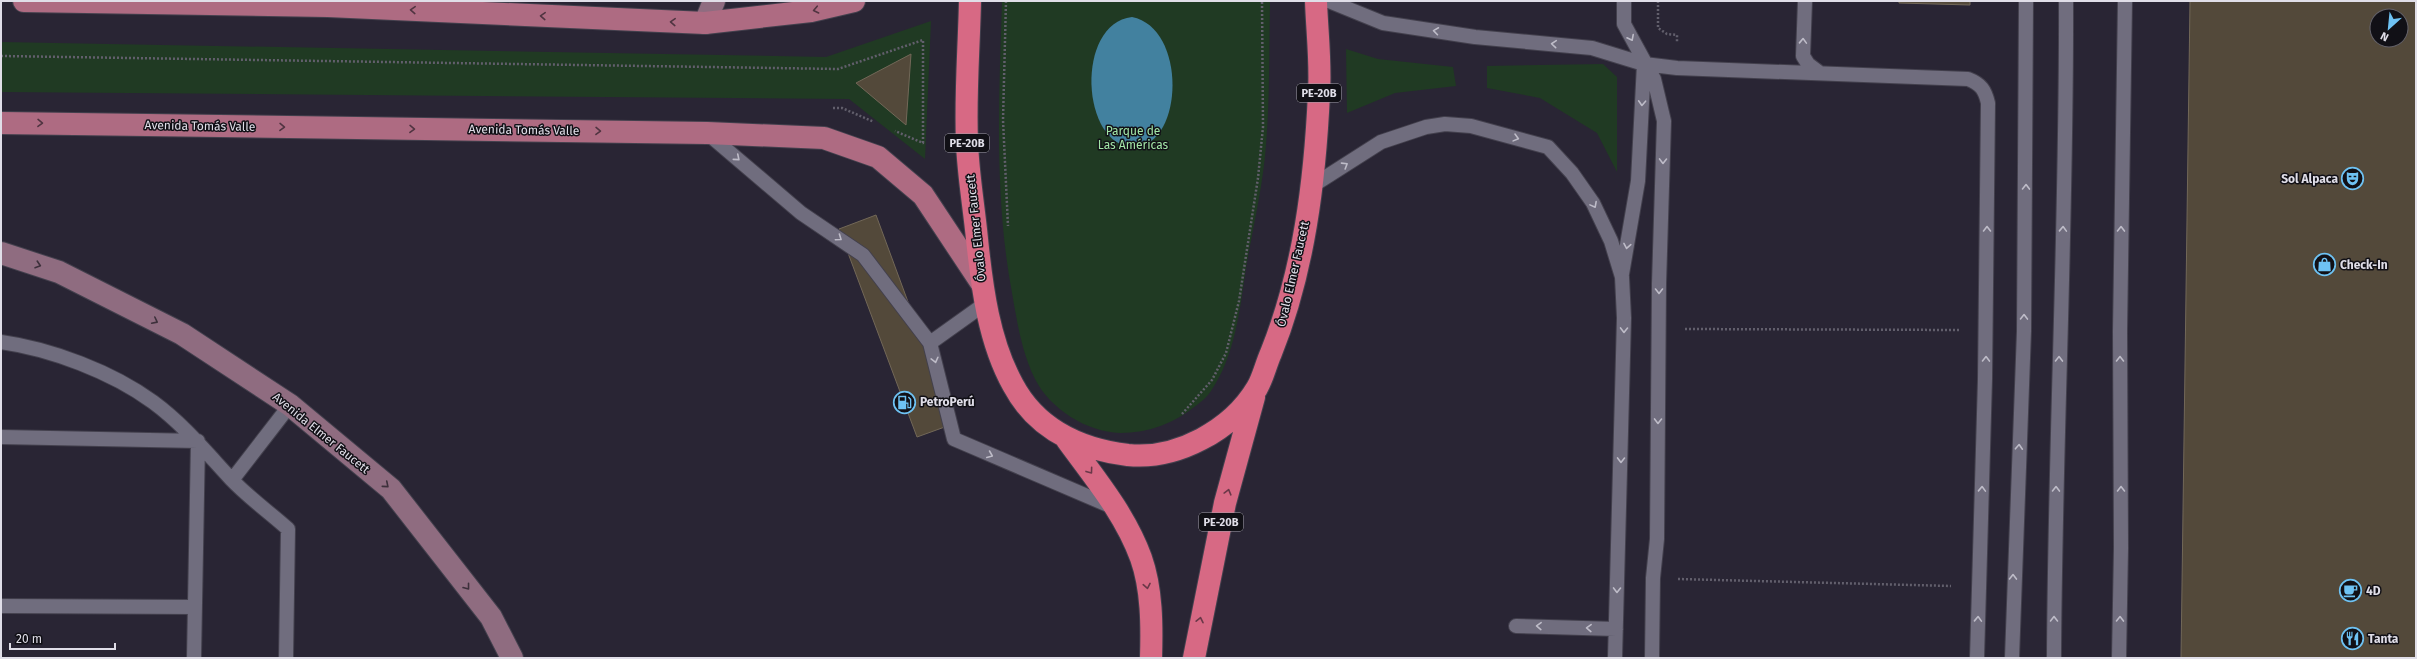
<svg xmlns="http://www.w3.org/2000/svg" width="2417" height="659" font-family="'Fira Sans',sans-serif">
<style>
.green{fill:#203a23}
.water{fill:#42819f}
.building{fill:#53493a;stroke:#726858;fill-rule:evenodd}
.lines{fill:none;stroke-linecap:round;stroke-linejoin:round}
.lane-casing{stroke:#43404d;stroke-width:16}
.secondary-casing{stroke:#43404d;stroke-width:24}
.primary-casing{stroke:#43404d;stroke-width:24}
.highway-casing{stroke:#43404d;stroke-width:24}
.path{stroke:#625f6c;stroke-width:2.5;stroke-dasharray:2 2;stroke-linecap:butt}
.lane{stroke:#706d7e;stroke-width:14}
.secondary{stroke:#8f6c80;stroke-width:22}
.primary{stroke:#ae6b82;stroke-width:22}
.highway{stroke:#d76984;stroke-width:22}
.oneway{stroke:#503441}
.oneway2{stroke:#bebcc8}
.oneway3{stroke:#3d303b}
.oneway4{stroke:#6a3848}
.labels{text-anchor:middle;stroke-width:3;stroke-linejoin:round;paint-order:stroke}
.shield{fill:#111016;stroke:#a2a0a9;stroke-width:1}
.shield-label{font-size:11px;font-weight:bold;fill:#e0dee8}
.street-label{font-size:12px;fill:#e0dee8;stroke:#111016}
.park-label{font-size:12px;fill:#a2e5a7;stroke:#111016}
.poi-label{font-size:12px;font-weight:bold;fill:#e0dee8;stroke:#111016;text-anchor:start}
</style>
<rect width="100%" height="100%" fill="#292534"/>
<path class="green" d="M1002 1H1270C1269 49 1270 97 1266 145 1263 186 1253 227 1246 268 1240 309 1235 356 1211 391 1208 396 1202 401 1197 405 1175 423 1149 433 1120 433 1087 432 1050 409 1035 379 1022 353 1017 322 1012 293 994 197 999 98 1002 1Z
M931 21 925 159 849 99 1 92V42L826 57Z
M1346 49 1378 59 1453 67 1456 86 1395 93 1347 113Z
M1603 64 1617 77V172L1597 133 1540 98 1487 88V66Z"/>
<path class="water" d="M1132 17C1187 28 1184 144 1135 147 1081 149 1074 24 1132 17Z"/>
<path class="building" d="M1899 1H1970V5L1899 3Z
M2190 1H2416V658H2181ZM2377 16H2401V40H2377Z
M911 54 906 125 856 83Z
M876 215 953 424 917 437 839 229Z"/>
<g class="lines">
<defs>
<path id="lane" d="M1329 1 1383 23 1475 37 1592 48 1644 64 1677 68 1968 79C1981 84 1985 90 1988 103L1985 379 1977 658
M1624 1V24L1654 79 1664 121 1659 284 1657 539 1653 578 1652 658
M1805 1 1803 56 1808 64 1820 73
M707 133 801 213 863 255 930 343 954 439 1115 508
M1312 186 1381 142 1426 127 1445 124 1471 126 1548 147 1572 173 1593 203 1611 241 1622 277 1624 318 1615 658
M1622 274 1638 181 1644 64
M1 342C51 349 112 372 153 402 183 424 206 452 231 479 248 497 269 512 288 529L286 658
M930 343 986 303
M1 437 198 441
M232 480 290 405
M1 606 195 607
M1516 626 1616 629
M194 658 198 441
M2012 658 2024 331 2026 1
M2054 658C2055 439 2067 220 2066 1
M2119 658 2121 548 2120 332 2125 1"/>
<path id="secondary" d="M705 23 714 1
M1 253 59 272 182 334 290 405 391 489 491 617 512 658"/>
<path id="primary" d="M24 1 328 6 705 23 811 11 854 1
M1 123 707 133 824 138 878 157 923 195 982 284"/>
<path id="highway" d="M970 1C969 48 965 95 967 142 968 174 974 207 977 239 982 288 989 342 1013 385 1037 430 1080 449 1128 455 1177 460 1232 430 1257 388 1263 378 1266 364 1271 353 1304 271 1315 181 1319 93 1321 63 1317 31 1316 1
M1067 440C1094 477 1125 514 1141 558 1152 589 1152 626 1151 658
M1194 658 1225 503 1254 397"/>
</defs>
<use href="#lane" class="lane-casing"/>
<use href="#secondary" class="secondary-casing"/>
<use href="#primary" class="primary-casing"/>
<use href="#highway" class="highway-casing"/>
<path class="path" d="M1006 1 1003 120 1008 226
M1658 1V28L1667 34 1677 35V42
M1 56 838 69 923 40V143L895 131
M833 108H842L874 122
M1685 329 1960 330
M1182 414 1212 380 1226 353 1239 301 1258 178 1263 127 1262 1
M1678 579 1951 586"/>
<use href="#lane" class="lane"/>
<use href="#secondary" class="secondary"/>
<use href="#primary" class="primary"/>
<use href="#highway" class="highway"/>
</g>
<defs><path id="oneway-chevron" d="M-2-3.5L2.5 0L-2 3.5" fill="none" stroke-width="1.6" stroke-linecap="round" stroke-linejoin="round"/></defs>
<g class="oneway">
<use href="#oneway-chevron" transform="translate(413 10) rotate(-177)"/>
<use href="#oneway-chevron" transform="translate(816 10) rotate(168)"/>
<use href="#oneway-chevron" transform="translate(543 16) rotate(-177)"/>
<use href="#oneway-chevron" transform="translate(673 22) rotate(-177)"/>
<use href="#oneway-chevron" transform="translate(40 123) rotate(1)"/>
<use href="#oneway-chevron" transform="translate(282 127) rotate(1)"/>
<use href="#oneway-chevron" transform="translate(412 129) rotate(1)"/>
<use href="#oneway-chevron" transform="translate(598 131) rotate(1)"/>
</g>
<g class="oneway2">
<use href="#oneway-chevron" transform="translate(1436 31) rotate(-172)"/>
<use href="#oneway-chevron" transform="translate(1631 38) rotate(63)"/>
<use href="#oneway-chevron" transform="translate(1803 41) rotate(-88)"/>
<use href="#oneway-chevron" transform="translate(1554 44) rotate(-175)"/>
<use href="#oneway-chevron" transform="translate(1642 103) rotate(93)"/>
<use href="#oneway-chevron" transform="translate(1516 138) rotate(15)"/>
<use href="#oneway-chevron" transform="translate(737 158) rotate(40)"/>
<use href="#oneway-chevron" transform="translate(1663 161) rotate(91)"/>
<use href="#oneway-chevron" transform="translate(1345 165) rotate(-32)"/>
<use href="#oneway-chevron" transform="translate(2026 187) rotate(-89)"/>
<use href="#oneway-chevron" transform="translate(1594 205) rotate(62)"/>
<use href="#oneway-chevron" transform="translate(1987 229) rotate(-90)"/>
<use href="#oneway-chevron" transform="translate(2063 229) rotate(-88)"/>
<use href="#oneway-chevron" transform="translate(2121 229) rotate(-89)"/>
<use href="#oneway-chevron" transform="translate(839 238) rotate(35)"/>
<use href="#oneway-chevron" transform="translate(1627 246) rotate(100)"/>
<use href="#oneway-chevron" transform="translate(1659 291) rotate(90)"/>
<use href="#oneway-chevron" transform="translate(2024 317) rotate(-89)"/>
<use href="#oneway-chevron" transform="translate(1624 330) rotate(91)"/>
<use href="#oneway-chevron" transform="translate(1986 359) rotate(-89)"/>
<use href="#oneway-chevron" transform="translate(2059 359) rotate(-89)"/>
<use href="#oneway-chevron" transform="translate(2120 359) rotate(-90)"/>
<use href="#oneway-chevron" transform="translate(935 360) rotate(76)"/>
<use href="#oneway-chevron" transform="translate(1658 421) rotate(91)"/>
<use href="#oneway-chevron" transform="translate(2019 447) rotate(-87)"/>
<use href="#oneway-chevron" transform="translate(990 455) rotate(23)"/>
<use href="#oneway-chevron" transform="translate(1621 460) rotate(91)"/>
<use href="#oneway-chevron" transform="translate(1982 489) rotate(-88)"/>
<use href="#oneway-chevron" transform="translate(2056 489) rotate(-89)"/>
<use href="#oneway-chevron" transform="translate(2121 489) rotate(-90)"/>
<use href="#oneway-chevron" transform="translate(2013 577) rotate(-89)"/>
<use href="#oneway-chevron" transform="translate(1617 590) rotate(91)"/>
<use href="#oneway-chevron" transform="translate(1978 619) rotate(-88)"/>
<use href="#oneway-chevron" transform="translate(2054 619) rotate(-90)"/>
<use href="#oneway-chevron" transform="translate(2120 619) rotate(-89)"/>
<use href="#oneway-chevron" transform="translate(1539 626) rotate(-178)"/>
<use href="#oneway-chevron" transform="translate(1589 628) rotate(-178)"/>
</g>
<g class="oneway3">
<use href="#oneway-chevron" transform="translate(38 265) rotate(18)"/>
<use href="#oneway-chevron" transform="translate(155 321) rotate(27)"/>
<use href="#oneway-chevron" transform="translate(386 485) rotate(40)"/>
<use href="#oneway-chevron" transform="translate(467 587) rotate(52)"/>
</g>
<g class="oneway4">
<use href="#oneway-chevron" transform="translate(1090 471) rotate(54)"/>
<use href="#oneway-chevron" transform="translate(1228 492) rotate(-75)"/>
<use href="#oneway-chevron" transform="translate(1147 586) rotate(79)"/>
<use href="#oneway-chevron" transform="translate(1200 620) rotate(-78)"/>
</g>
<defs>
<symbol id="theatre-ring" viewBox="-11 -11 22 22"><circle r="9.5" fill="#111016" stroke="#6ec2f3" stroke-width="1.5"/><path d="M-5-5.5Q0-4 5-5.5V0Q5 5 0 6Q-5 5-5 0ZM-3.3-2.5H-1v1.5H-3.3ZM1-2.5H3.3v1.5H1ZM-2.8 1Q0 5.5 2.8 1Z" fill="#6ec2f3"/></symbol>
<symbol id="shop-ring" viewBox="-11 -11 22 22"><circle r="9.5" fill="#111016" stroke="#6ec2f3" stroke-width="1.5"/><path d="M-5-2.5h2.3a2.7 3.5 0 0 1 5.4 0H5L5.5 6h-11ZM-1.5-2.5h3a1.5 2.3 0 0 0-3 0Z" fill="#6ec2f3"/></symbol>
<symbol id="fuel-ring" viewBox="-11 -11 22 22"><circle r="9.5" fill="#111016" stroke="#6ec2f3" stroke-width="1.5"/><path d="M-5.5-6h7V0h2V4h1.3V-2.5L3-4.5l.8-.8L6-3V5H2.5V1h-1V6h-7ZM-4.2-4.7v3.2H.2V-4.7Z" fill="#6ec2f3"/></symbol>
<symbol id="cafe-ring" viewBox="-11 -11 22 22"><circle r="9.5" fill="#111016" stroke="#6ec2f3" stroke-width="1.5"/><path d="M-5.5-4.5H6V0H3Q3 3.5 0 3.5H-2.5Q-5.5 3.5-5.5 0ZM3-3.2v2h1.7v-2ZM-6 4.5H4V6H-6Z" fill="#6ec2f3"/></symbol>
<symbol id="restaurant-ring" viewBox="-11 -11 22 22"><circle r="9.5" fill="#111016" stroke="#6ec2f3" stroke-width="1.5"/><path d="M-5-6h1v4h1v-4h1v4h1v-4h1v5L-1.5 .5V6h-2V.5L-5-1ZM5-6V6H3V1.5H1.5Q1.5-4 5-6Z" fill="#6ec2f3"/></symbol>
</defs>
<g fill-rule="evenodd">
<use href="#theatre-ring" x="2340" y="166" width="25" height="25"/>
<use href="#shop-ring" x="2312" y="252" width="25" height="25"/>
<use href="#fuel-ring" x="892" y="390" width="25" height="25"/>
<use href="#cafe-ring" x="2338" y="578" width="25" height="25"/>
<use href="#restaurant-ring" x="2340" y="626" width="25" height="25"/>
</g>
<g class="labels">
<g class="shield">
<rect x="1297" y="84" width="44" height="18" rx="3"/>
<rect x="945" y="134" width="44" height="18" rx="3"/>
<rect x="1199" y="513" width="44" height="18" rx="3"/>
</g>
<g class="shield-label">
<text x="1319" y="97">PE-20B</text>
<text x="967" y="147">PE-20B</text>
<text x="1221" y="526">PE-20B</text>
</g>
<g class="street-label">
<text transform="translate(200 126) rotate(1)" y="4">Avenida Tomás Valle</text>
<text transform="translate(524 130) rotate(1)" y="4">Avenida Tomás Valle</text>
<text transform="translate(976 228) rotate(-96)" y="4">Óvalo Elmer Faucett</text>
<text transform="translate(1293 274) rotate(-77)" y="4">Óvalo Elmer Faucett</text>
<text transform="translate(321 433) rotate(39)" y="4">Avenida Elmer Faucett</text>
</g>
<g class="park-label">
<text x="1133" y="135">Parque de<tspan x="1133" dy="14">Las Américas</tspan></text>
</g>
<g class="poi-label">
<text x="2338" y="183" text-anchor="end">Sol Alpaca</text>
<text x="2340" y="269">Check-In</text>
<text x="920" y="406">PetroPerú</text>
<text x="2366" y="595">4D</text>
<text x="2368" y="643">Tanta</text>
</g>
</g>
<rect width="2417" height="659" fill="none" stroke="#e0dee8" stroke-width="4"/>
<g transform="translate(2389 28) rotate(207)"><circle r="19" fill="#111016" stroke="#64626a"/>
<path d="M0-3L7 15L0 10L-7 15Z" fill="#6ec2f3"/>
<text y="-6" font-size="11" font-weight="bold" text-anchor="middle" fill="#e0dee8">N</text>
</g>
<path d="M10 643v6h105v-6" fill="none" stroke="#e0dee8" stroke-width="2"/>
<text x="16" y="643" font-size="12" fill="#e0dee8" stroke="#111016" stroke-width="3" paint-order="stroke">20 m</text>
</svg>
